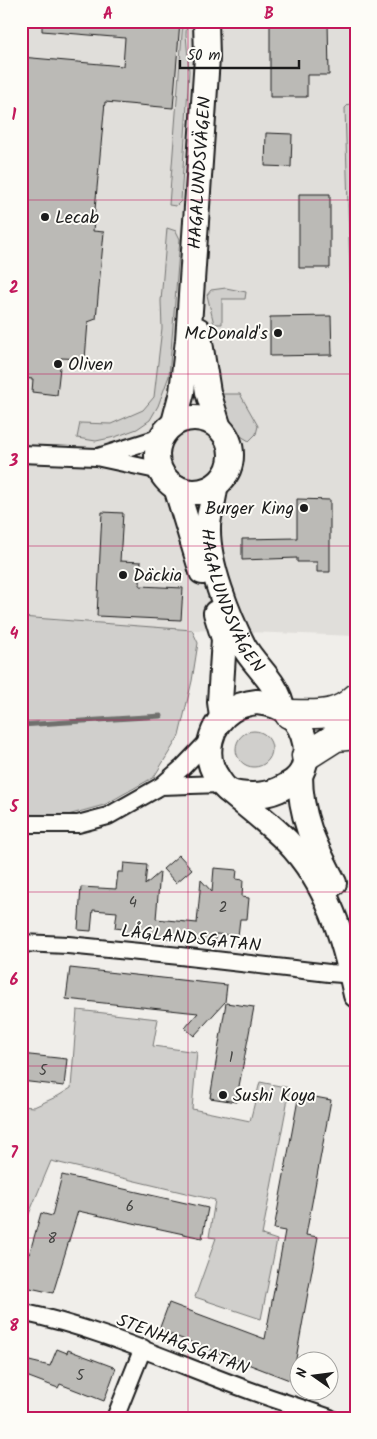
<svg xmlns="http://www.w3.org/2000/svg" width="377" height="1439" font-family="Kalam,sans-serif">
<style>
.built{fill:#e0deda}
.green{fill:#d0cfcc;stroke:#767674}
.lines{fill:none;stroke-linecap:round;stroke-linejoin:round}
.stream{stroke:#706f6d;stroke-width:5}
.building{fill:#bbbab6;stroke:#1c1c1c}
.street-casing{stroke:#1c1c1c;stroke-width:20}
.secondary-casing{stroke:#1c1c1c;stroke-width:28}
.highway-casing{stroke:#1c1c1c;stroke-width:31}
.street{stroke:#fdfcf7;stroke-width:16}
.secondary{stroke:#fdfcf7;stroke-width:24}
.highway{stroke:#fdfcf7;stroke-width:28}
.grid{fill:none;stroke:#c2185b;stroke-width:1;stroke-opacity:0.55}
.poi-dot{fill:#1c1c1c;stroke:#fdfcf7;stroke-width:2}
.labels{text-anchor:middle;stroke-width:4;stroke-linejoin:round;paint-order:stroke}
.number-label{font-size:15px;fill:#444442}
.street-label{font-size:18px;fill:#1c1c1c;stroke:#fdfcf7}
.poi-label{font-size:18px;fill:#1c1c1c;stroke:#fdfcf7;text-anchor:start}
.neatline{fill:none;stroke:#c2185b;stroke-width:2}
.grid-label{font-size:16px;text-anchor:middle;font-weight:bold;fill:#c2185b}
</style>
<rect width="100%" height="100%" fill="#f0eeea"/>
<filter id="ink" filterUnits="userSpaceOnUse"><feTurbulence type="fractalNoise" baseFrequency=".02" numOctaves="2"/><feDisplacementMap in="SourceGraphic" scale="10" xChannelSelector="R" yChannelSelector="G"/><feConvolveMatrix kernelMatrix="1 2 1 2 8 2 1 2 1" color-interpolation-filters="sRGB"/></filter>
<g filter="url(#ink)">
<path class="built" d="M21 21H351L353 100 345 108 356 467V636L192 630 21 617Z"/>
<path class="green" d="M183 21H187L186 34 189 71 181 201 176 206 169 205Z
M351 21H356V467L345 108 353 100Z
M167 228 176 231 180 239 169 376 158 406 150 420 137 429 115 437 96 441 77 438 80 423 111 424 143 410 154 397 162 328 161 301Z
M226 288 246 292 245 299H222V324H214L207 295 211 290Z
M221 394H240L258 426 256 434 249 441 234 432 217 399Z
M21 617 192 630 198 643 192 681 179 736 154 777 104 805 57 818 21 815Z
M236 749a18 18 0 1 1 36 0a18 18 0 1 1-36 0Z
M77 1010 158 1019 153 1046 197 1052 192 1109 250 1121 260 1082 290 1088 262 1235 277 1240 261 1319 195 1297 216 1238 209 1237 215 1200 51 1161 21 1233V1106L34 1107 58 1096 71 1088Z"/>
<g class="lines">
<path class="stream" d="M21 725 161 716"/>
</g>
<path class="building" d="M42 21H180L173 108 105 102 93 231 104 232 96 319 88 322 85 359 61 358 57 395 32 392 33 379 21 378V57L123 66 125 38 42 31Z
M270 21H328L329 75H307V97H270Z
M266 133 292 134 291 167 265 166Z
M299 194H330V268H299Z
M331 316 332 355 270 356V317Z
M297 499 330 500V572H317V562H297V558L242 560V539L297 538Z
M102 512 123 513 120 561 141 562 140 586 183 588 181 620 97 616Z
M179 855 192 869 176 883 163 869Z
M124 863 147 865 145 885 160 872 156 919 197 923 201 880 212 892 214 868 237 870 236 879 243 880 242 897 249 898 247 919H240L238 936 216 934 215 942 122 934 123 929 115 928 117 912 93 910 91 931 78 930 81 887 116 889 118 872H123Z
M70 968 227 985 225 1002 194 1036 185 1028 198 1013 66 999Z
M226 1003 254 1007 236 1102 210 1098Z
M21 1054 67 1059 64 1086 21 1081Z
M299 1094 331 1100 306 1235 318 1237 292 1381 159 1330 169 1303 265 1339 285 1231 274 1229Z
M62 1175 208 1208 202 1238 78 1211 53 1293 21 1286V1253L29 1255 41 1213 52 1216Z
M57 1349 67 1353 68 1350 116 1368 104 1401 60 1384 58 1388 21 1374V1359L50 1366Z"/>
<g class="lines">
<defs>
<path id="street" d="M21 454 96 457 161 471
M98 457 161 437
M161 786 221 784
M21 824H78L108 816 161 786 183 767 210 739
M21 943 68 945 180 956 329 973 356 975
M21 1312C103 1329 176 1364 254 1392 279 1401 305 1409 330 1418
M115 1418 143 1348"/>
<g id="secondary">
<path d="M198 330 208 392 218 425"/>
<circle cx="194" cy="455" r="37"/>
<path id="s1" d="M174 423 182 392 188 340 207 58 206 21"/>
<path id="s2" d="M215 486C215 500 208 513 208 527 207 563 228 616 244 647 256 667 279 685 282 708"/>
<path d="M176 487 202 572"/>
<path d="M216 613 224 639 220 702 222 717"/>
<path d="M257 702C266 703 274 704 282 709 302 720 311 748 303 769 299 780 288 785 278 790 269 794 260 795 252 795 244 795 236 795 229 791 224 788 220 782 217 777 202 755 210 724 232 710 239 705 248 703 257 702Z"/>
<path d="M300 775C300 818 315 846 334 883"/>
<path d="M229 791C248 807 269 823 287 841 328 883 344 939 356 995"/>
</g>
<path id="highway" d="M289 714C315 714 336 718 356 698
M306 756 336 737 356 735"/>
</defs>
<use href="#street" class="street-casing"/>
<use href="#secondary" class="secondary-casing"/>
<use href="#highway" class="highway-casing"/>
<use href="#street" class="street"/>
<use href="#secondary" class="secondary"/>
<use href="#highway" class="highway"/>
</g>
</g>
<path class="grid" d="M188 21V1418M21 200H356M21 374H356M21 546H356M21 720H356M21 892H356M21 1066H356M21 1238H356"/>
<g class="poi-dot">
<circle cx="45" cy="217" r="5"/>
<circle cx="278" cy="333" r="5"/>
<circle cx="58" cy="364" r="5"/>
<circle cx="304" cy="508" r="5"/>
<circle cx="123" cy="575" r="5"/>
<circle cx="223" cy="1095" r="5"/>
</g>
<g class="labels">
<g class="number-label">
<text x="133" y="907">4</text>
<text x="223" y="912">2</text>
<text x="231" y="1062">1</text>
<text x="43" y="1075">5</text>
<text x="130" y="1211">6</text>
<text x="52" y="1243">8</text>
<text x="80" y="1380">5</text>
</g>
<g class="street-label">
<text dy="6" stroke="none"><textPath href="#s1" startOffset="252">HAGALUNDSVÄGEN</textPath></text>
<text dy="6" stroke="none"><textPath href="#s2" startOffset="120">HAGALUNDSVÄGEN</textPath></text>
<text transform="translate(191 938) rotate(6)" y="6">LÅGLANDSGATAN</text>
<text transform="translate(183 1344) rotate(21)" y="6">STENHAGSGATAN</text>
</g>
<g class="poi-label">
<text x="55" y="223">Lecab</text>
<text x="268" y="339" text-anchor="end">McDonald's</text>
<text x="68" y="370">Oliven</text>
<text x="294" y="514" text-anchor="end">Burger King</text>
<text x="133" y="581">Däckia</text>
<text x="233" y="1101">Sushi Koya</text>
</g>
</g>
<rect width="377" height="1439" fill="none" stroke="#fdfcf7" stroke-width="55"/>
<g transform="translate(314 1376) rotate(284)"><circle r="24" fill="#fdfcf7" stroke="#a3a29f"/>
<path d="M0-4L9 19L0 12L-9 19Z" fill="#1c1c1c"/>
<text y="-8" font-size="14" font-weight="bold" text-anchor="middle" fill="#1c1c1c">N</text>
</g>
<path d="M180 60v8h119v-8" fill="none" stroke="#1c1c1c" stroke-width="2.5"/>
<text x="187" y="60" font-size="15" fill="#1c1c1c" stroke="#fdfcf7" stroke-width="4" paint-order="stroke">50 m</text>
<rect x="28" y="28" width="322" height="1384" class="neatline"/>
<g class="grid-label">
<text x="108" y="19">A</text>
<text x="269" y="19">B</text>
<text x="14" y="120">1</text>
<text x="14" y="293">2</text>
<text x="14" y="466">3</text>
<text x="14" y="639">4</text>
<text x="14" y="812">5</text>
<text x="14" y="985">6</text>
<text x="14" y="1158">7</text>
<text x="14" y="1331">8</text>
</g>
</svg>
